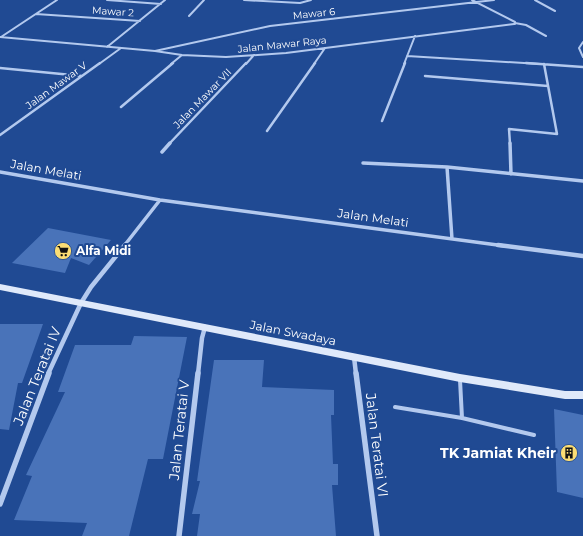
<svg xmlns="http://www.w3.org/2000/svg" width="583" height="536" font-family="Montserrat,sans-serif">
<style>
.building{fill:#4973b9}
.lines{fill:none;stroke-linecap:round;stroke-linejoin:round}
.lane{stroke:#b3c9ee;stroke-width:4}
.street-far4{stroke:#b3c9ee;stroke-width:2}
.street-far3{stroke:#b3c9ee;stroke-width:2.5}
.street-far2{stroke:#b3c9ee;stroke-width:3.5}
.street-far1{stroke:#b3c9ee;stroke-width:4.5}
.street{stroke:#b3c9ee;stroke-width:5.5}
.secondary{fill:#dfe9fa;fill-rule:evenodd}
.labels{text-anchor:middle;stroke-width:4;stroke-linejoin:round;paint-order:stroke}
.far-street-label{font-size:10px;fill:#fff;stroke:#204a93}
.street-label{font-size:12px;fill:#fff;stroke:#204a93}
.poi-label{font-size:12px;font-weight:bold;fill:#fff;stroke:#204a93;text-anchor:start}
.near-street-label{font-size:14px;fill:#fff;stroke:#204a93}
.near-poi-label{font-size:14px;font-weight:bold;fill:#fff;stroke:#204a93;text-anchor:end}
</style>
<rect width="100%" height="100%" fill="#204a93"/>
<path class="building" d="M48 228 111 240 89 265 71 258 65 273 12 263Z
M0 324H43L22 383H18L9 430 0 429Z
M134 336 187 337 163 459H148L129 536H82L87 523 14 520 32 476 26 475 65 392H58L75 345H131Z
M214 360H264L262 387 334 390V415H331L333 464H338V485H332L336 536H197L200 514H192L200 481H197Z
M554 409 583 415V498L557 492Z"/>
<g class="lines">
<path class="lane" d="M460 380 462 418 534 435
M395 407 462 418"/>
<path class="street-far4" d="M107 0 161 4
M244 0 300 3 311 0
M472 0 515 22V24
M535 0 555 11
M36 14 140 21
M189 16 204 0
M515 23 526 25 546 36
M0 37 155 51 182 55 226 57 286 53 514 24
M1 37 57 0
M583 42 579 48 583 57
M107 47 165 0
M155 51 270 26 494 0
M407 56 540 64
M99 64 121 48
M171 64 182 55
M246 64 254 55
M314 64 325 48
M404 64 415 36"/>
<path class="street-far3" d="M526 63 583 67
M0 68 82 76
M425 76 548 86
M121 107 173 63
M382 121 405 63
M267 131 315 63
M0 135 100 63
M169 144 246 63
M510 144 509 129 557 134 544 64"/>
<path class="street-far2" d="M510 143 511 174
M162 152 170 143
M363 163 447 167 452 239
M447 167 583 181
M0 172 160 200 505 246
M124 246 160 200"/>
<path class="street-far1" d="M498 245 583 256
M354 357 356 374
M48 374 81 303 91 287 125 245
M198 374 202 338 205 327"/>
<path class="street" d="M356 373 377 536
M0 504 49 373
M179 536 198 373"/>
<path class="secondary" d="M0 284 460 374 565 391H583V399H565L460 382 0 290Z"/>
</g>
<defs>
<symbol id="supermarket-disc" viewBox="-11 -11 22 22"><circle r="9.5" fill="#fbdd74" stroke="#204a93"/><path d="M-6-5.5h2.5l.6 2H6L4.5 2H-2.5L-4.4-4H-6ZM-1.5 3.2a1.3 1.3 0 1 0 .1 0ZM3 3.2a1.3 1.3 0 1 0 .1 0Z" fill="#111"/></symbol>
<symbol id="building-disc" viewBox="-11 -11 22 22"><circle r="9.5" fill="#fbdd74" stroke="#204a93"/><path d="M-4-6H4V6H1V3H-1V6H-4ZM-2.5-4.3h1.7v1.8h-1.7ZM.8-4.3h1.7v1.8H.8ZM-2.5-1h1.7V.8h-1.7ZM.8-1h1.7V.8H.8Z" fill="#111"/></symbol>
</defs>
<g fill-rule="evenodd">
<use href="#supermarket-disc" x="53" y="241" width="20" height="20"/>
<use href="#building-disc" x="559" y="443" width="20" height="20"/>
</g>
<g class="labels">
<g class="far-street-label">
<text transform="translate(113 11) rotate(4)" y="4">Mawar 2</text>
<text transform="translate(314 13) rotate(-6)" y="4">Mawar 6</text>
<text transform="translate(282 44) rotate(-6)" y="4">Jalan Mawar Raya</text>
<text transform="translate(56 85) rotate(-36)" y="4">Jalan Mawar V</text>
<text transform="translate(202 98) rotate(-46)" y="4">Jalan Mawar VII</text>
</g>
<g class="street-label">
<text transform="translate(46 170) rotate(10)" y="4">Jalan Melati</text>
<text transform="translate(373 218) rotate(8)" y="4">Jalan Melati</text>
<text transform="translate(293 333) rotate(11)" y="4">Jalan Swadaya</text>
</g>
<g class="poi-label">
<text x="76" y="255">Alfa Midi</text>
</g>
<g class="near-street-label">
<text transform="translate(37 376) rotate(-68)" y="5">Jalan Teratai IV</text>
<text transform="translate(179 430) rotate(-84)" y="5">Jalan Teratai V</text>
<text transform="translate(377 445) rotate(83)" y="5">Jalan Teratai VI</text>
</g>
<g class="near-poi-label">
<text x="556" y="458">TK Jamiat Kheir</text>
</g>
</g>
</svg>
